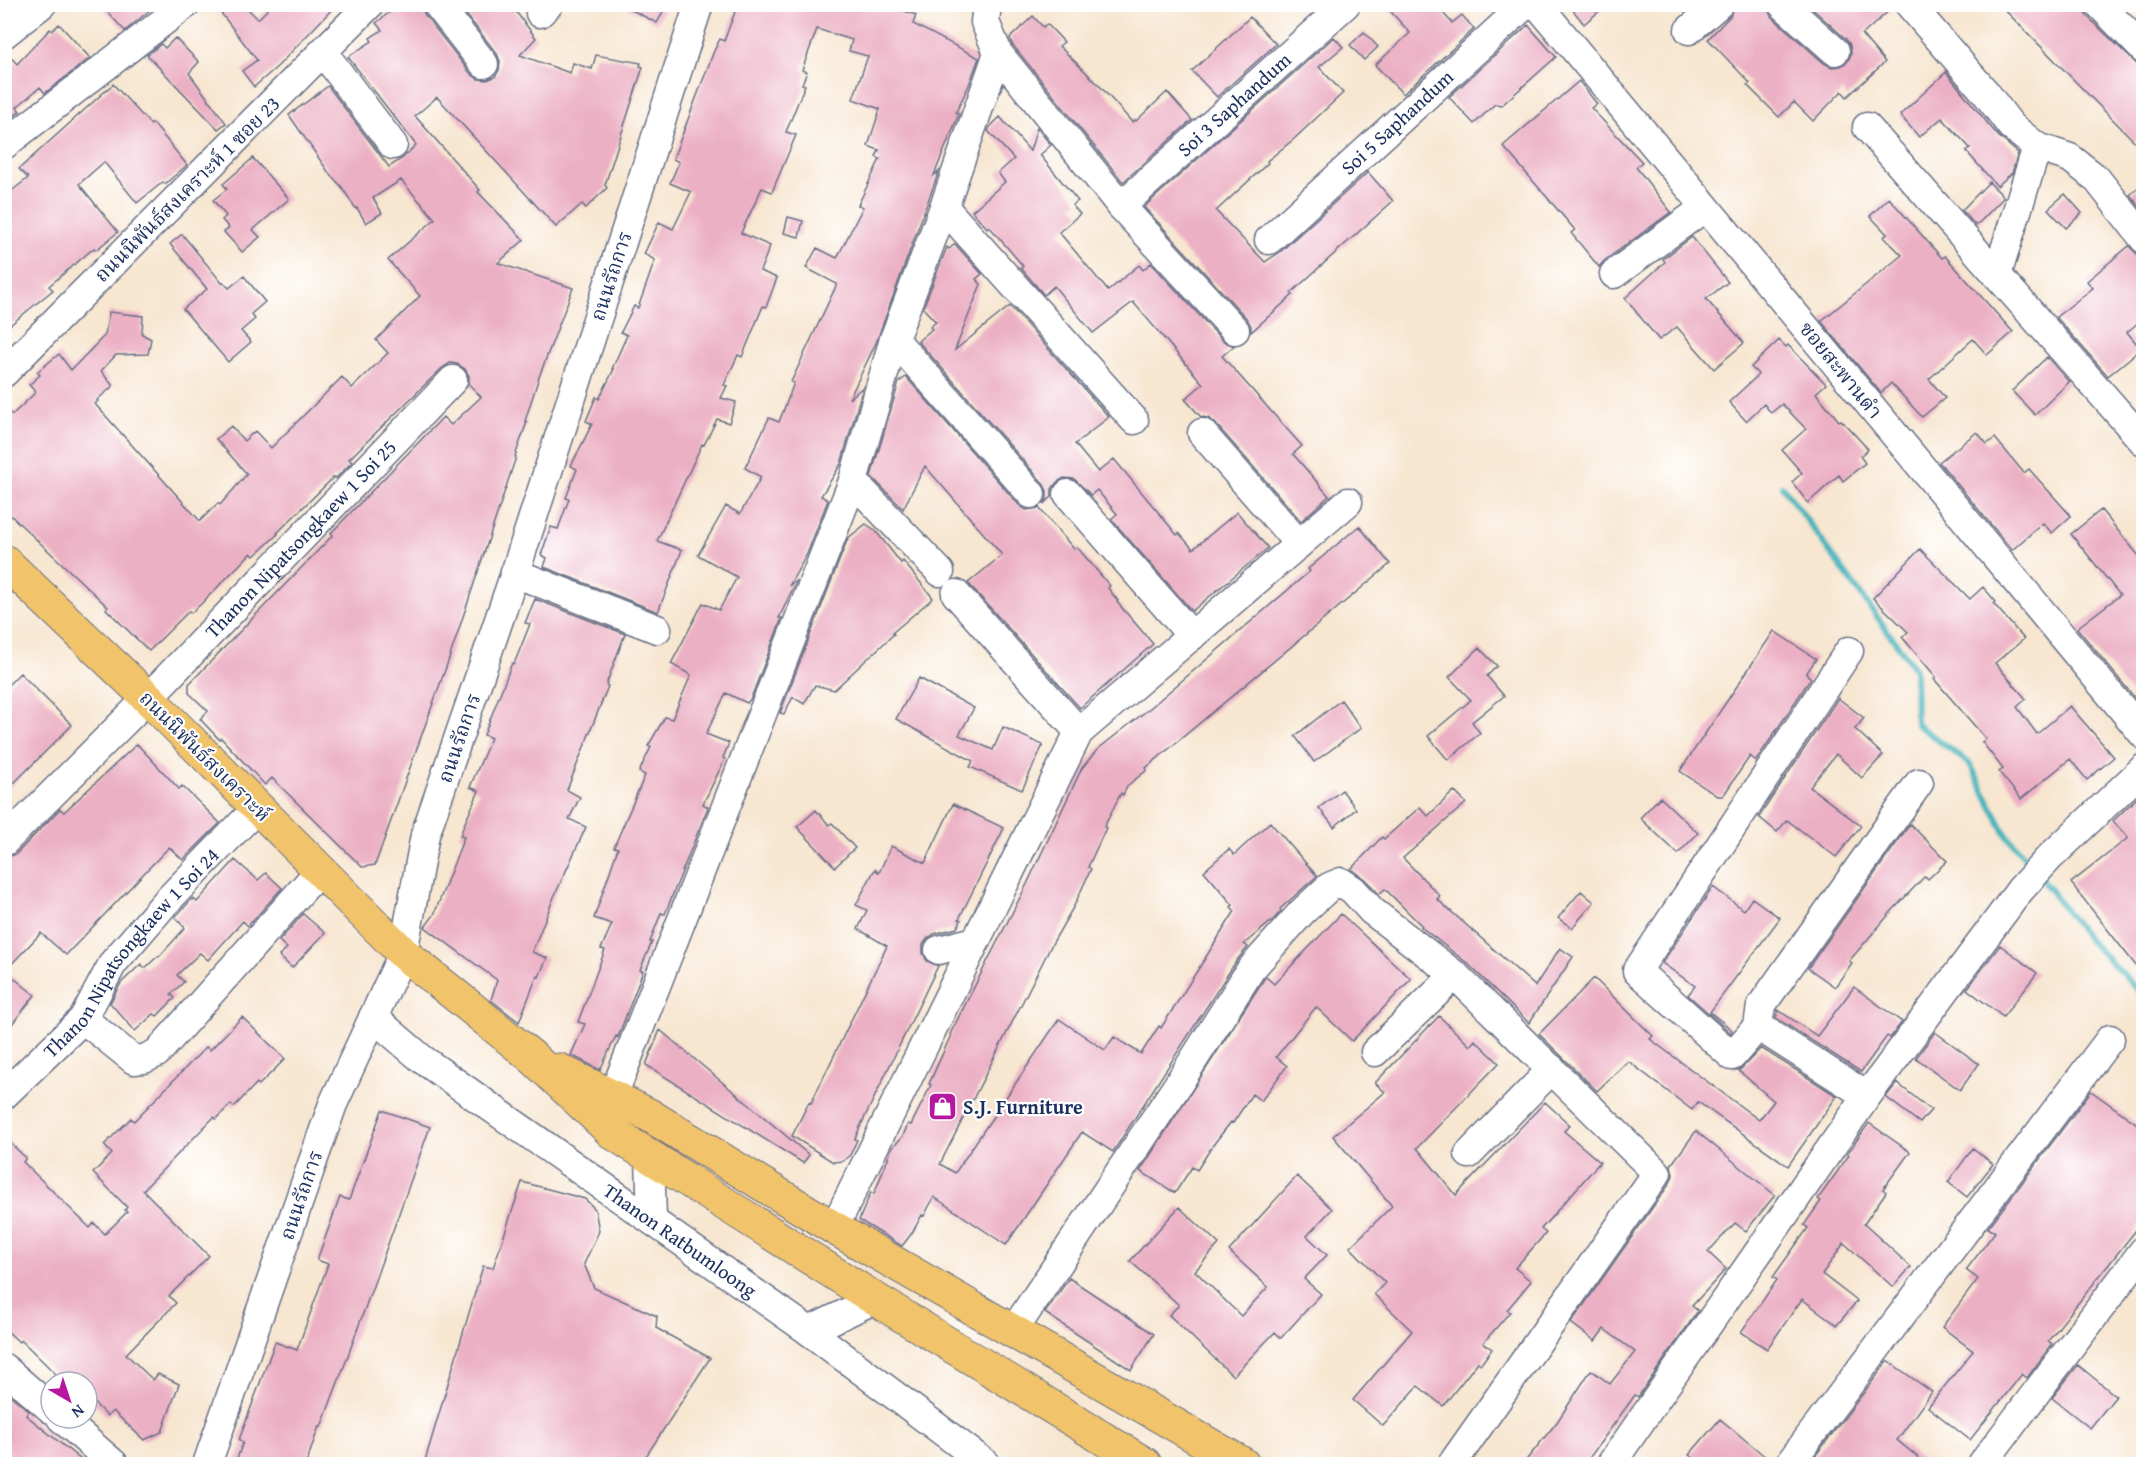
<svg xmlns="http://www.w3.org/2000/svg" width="2148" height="1469" font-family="'Gentium Book Plus','Noto Serif Thai',serif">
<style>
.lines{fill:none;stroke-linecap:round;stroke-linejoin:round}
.stream{stroke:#43b3bc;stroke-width:6}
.building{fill:#ecb0c4}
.minor-casing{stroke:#686f86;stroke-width:31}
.major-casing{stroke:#686f86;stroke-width:35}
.minor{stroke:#fff;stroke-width:28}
.major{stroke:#f1c36a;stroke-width:33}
.labels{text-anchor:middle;stroke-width:4.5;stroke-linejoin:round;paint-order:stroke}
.street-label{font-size:20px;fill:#1b2f5e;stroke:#fff}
.poi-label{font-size:20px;font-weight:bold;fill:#1b2f5e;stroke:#fff;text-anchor:start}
</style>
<rect width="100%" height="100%" fill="#fff"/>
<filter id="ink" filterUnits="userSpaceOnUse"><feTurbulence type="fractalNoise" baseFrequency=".0167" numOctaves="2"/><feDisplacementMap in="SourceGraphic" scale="12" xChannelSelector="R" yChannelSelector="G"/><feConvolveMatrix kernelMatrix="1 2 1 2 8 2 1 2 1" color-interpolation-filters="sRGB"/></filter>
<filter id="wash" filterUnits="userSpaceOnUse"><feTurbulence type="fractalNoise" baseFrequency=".008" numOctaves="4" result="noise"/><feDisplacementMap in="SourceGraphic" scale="24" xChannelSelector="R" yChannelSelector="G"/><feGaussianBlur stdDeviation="1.35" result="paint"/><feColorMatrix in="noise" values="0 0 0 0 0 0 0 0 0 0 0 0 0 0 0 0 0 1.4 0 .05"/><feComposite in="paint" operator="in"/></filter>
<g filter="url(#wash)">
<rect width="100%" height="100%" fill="#f7e6d0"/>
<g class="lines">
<path class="stream" d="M1782 486 1915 669 1916 724 1970 764 2004 831 2031 866
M2041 878 2088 939 2144 996"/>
</g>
<g id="blocks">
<path class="building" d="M100 4H157L125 31Z
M214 4H243L258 19 273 4H337L278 66 254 87 242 71 257 60Z
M400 4H421L424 14 471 74 478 79 487 80 495 77 499 70 500 61 497 54 461 8 466 4H510L536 38 520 55 570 73 573 63 592 69 596 55 641 63 640 66 643 67 605 185 607 188 586 208 582 204 556 227 437 97 415 116 480 190 478 192 524 240 498 263 573 288 539 377 525 421 527 422 515 456 516 457 449 659 375 865 362 867 272 778 265 785 221 738 219 739 200 719 208 711 189 693V684L333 535 331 533 443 417 451 425 481 397 469 384V376L465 369 457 364 450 363 441 369 349 459 352 462 336 478 334 477 277 533 278 534 254 556 251 553 201 604 191 613 189 611 149 651 106 609 108 607 4 509V407L12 415 36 392 29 385 40 375 37 372 59 354 71 370 105 335 109 312 143 316 142 334 151 339 148 354 116 355 101 371 113 386 97 400 98 401 95 404 200 521 218 503 220 505 247 474 216 439 231 426 244 441 255 431 271 448 342 377 352 388 388 353 376 340 420 296 388 260 435 219 401 180 373 198 382 213 366 223 357 208 356 209 341 186 329 173 289 115 328 86 389 167 403 158 416 145 348 57 372 41 370 38 382 30 376 23Z
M620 4H667L657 23Z
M738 4H885L916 15 913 24 979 58 969 85 956 112 959 114 934 175 939 171 876 343 849 399 863 387 841 464 821 496 828 500 807 554 789 586 797 580 779 618H782L751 698 747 703 726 693 706 734 729 743 723 758 725 759 703 804 708 807 665 914 661 913 650 942H652L640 970 643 971 618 1037 616 1036 600 1070 571 1055 585 1024 578 1022 605 950 601 949 612 924 594 918 618 848 614 847 645 775 639 772 651 747 648 746 665 717 672 719 691 675 671 664 703 603 719 610 737 577 698 555 726 506 740 514 761 477 745 468 769 418 779 422 794 383 791 382 837 284 806 268 817 248 837 258 863 207 858 205 880 159 876 157 879 150 868 146 880 109 853 99 868 56 849 51 852 40 817 29 802 70 807 72 802 84 805 85 786 132 796 135 772 192 762 188 741 233 770 246 760 271 777 278 766 307 763 306 742 357 738 355 724 385 727 386 721 398 736 402 729 423 717 419 704 445 702 444 657 541 682 550 658 612 544 567 547 558 541 555 551 527 558 529 569 499 566 498 577 469 571 466 592 424 586 421 596 397 599 399 614 369H612L627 335 621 332 634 306 638 308 655 260 644 254 659 222 673 229 691 192 670 183 679 162 673 159 714 51 720 39 724 41Z
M1384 4H1435L1452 23 1462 15 1474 29 1403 94 1375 65 1410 33Z
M1568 4H1608L1584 24Z
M1735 4H1766L1771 16 1824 63 1832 67 1841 66 1848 61 1851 54 1850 45 1846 39 1807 4H1893V7L1862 35 1885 62 1847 97 1842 91 1813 121 1794 102 1779 117 1747 85 1750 83 1708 39 1730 16Z
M1999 4H2079L2087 16 2144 71V133L2135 142Z
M1033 16 1043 27 1047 24 1064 42 1059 46 1098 84 1132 122 1135 120 1136 121 1167 92 1192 120 1123 182 1012 44 1010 38Z
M1250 17 1276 44 1217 97 1192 71Z
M59 24 90 58 45 93 40 87 17 107 20 111 4 124V50L17 64 50 29 52 31Z
M1528 25 1556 57 1502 105 1495 104 1474 124 1449 97Z
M1364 32 1378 47 1364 60 1350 45Z
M1334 37 1343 47 1319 67 1343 93 1294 139 1267 161 1268 163 1216 211 1265 262 1280 252 1368 172 1393 201 1291 293 1293 295 1251 332V326L1247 319 1144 207Z
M175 38 199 62 189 73 226 123 218 129 147 55 161 44 165 48Z
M1946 72 1998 136 2018 153 2012 173 1997 186 1966 151 1970 148 1942 118 1919 137 1900 115Z
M1579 81 1597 104 1591 108 1642 162 1636 167 1671 212 1604 261 1599 267 1571 233 1575 230 1503 146Z
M113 84 151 125 153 123 187 165 165 184 163 182 137 203 104 162 79 184 118 232 96 250 94 248 49 286 53 290 4 330V197L28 178 19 169Z
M1000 117 1030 151 1037 128 1051 145 1040 155 1078 201 1072 205 1080 214 1059 232 1108 291 1139 265 1143 270 1151 263 1223 341 1234 346 1222 356 1302 446 1293 454 1329 496 1301 521 1214 422 1208 418 1201 417 1185 399 1203 384 1133 302 1093 333 1054 286 1044 295 1021 268 1023 266 989 226 987 228 972 211 1005 182 998 173 1014 159 988 131 990 127Z
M253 158 289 199 253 230 260 237 242 252 224 232 229 228 222 220 226 216 213 200 227 189 223 184Z
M1989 182 2004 197 1976 226 1962 210Z
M2144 182V212L2130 195Z
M2065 194 2082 213 2066 228 2048 209Z
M1889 198 1942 258 1945 256 2013 332 1987 355 1973 339 1929 379 1945 398 1922 417 1891 383 1881 393 1821 321 1902 255 1884 237 1887 234 1870 216Z
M788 217 803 221 799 237 784 233Z
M182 234 222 283 223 282 229 288 244 276 265 302 251 314 255 319 241 331 251 342 228 362 183 309 207 289 170 244Z
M1692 237 1728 282 1706 299 1744 343 1714 369 1677 327 1659 340 1625 298 1665 262 1663 259Z
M955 244 982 274 976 279 981 284 955 350 1010 306 1109 417 1075 444 1098 472 1114 459 1177 535 1179 533 1193 549 1237 512 1268 548 1192 611 1111 519 1117 514 1097 490 1091 495 1074 479 1064 478 1057 482 1052 489V497L1044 504 1047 499V491L1043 483 918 341 932 329 930 327 936 322 923 308 947 247 949 249Z
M2129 246 2137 254 2144 255V318L2127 332 2141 349 2108 376 2056 317 2093 288 2087 281Z
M1779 340 1786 347 1788 345 1826 384 1816 393 1839 421 1841 420 1868 449 1860 456 1865 463 1843 481 1839 475 1808 503 1792 482 1802 473 1782 450 1806 429 1782 404 1771 413 1764 404 1746 421 1729 402 1756 377 1758 374 1751 367Z
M2047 357 2069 382 2035 415 2012 391Z
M906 377 1019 505 1026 510 1039 508 1074 549 1077 547 1110 586 1108 588 1118 601 1117 602 1153 644 1080 708 968 583 1002 555 925 466 903 509 871 476 899 382Z
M1977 432 1987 444 1995 438 2024 473 2029 469 2071 516 2052 533 2043 523 2012 550 1939 462Z
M2101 510 2144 562V709L2077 628 2120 595 2071 534Z
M866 524 875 530 901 563 903 561 933 598 892 633 894 634 834 690 815 685 804 704 793 697 784 714 780 713 848 538Z
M1359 526 1390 564 1146 768 1147 770 1127 786 1123 795 1121 793 1104 827 1106 828 1088 867 1091 869 1074 906 1052 944 940 1164 955 1173 1059 1019 1105 1050 1114 1037 1141 1054 1159 1026 1161 1028 1235 911 1231 907 1233 905 1204 871 1229 849 1234 855 1270 822 1317 876 1280 909 1281 911 1273 920 1244 944 1248 947 1237 960 1113 1152 1082 1132 1006 1245 934 1197 924 1216 922 1215 912 1233 902 1246 859 1220 871 1192 874 1194 892 1148 903 1136 908 1124 911 1125 931 1085 929 1084 951 1035 950 1034 1027 884 1082 768 1098 749 1150 708 1310 571 1308 569Z
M1920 549 1970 599 1983 587 1996 602 1994 604 2024 639 1995 663 2026 699 2017 707 2037 734 2070 706 2114 757 2087 780 2070 759 2021 799 1999 772 2003 769 1982 742 1986 739 1934 679 1936 677 1902 637 1908 632 1873 598Z
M535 599 625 634 606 685 608 686 567 790 580 797 569 819 586 827 554 897 532 952 547 958 539 977 537 976 519 1022 491 1000 497 980 425 927 434 915 464 837 460 836 464 825 479 791 470 787 491 738 484 735 512 663 514 664 530 624 525 623Z
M1774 631 1816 659 1806 674 1811 678 1756 761 1750 756 1723 796H1717L1680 771Z
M1479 648 1497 666 1487 676 1504 696 1472 722 1480 733 1448 760 1428 736 1471 700 1449 677Z
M20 673 72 725 4 793V689Z
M919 678 974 708 959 735 993 750 1003 727 1043 745 1022 790 970 767 973 761 896 719Z
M1838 698 1864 718 1855 729 1883 755 1862 778 1836 754 1810 787 1861 826 1836 857 1787 820 1777 832 1759 817Z
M1341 700 1361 728 1314 762 1295 736Z
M137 744 179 789 182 786 220 823 183 860 169 847 66 955 41 933 5 971 35 995 4 1034V858L16 854 60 809 64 812Z
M1342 790 1356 809 1334 827 1319 808Z
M1454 791 1466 803 1403 858 1440 896 1437 899 1535 986 1560 948 1573 957 1529 1023 1467 963 1421 927 1422 926 1385 889 1379 894 1365 879 1351 869 1382 837 1384 839 1420 807 1428 816Z
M2144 791V976L2071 883 2128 838 2113 821Z
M1660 797 1698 833 1678 854 1640 818Z
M953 804 1004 828 959 919 961 920 957 928 934 934 927 939 923 945V953L927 961 938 966 860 1127 855 1139 857 1140 850 1155 843 1161 833 1162 792 1136 809 1102 811 1103 887 946 858 929 867 910 856 905 875 869 879 873 891 846 925 863Z
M816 810 829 825 832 823 855 848 835 867 797 827Z
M1910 824 1947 861 1928 879 1925 876 1892 911 1849 961 1852 963 1835 987 1808 968Z
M235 860 258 880 266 873 282 888 248 926 243 921 208 960 200 953 177 975 184 982 171 994 175 998 157 1016 154 1014 135 1031 110 1003 121 983 141 964 145 968 158 956 159 957 185 928 175 917 193 898 197 902Z
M1713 887 1744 910 1752 898 1780 918 1710 1012 1732 1030 1731 1033 1688 995 1695 986 1662 963Z
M1581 891 1594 902 1572 928 1558 918Z
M303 914 325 933 292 968 279 956 287 948 279 941Z
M1341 914 1411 979 1352 1041 1316 1007 1276 1057 1287 1066 1261 1101 1252 1094 1233 1123 1231 1122 1213 1145 1197 1170 1192 1167 1175 1193 1140 1171 1264 979 1266 977 1274 984Z
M2000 945 2037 973 2003 1017 1967 989Z
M1594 978 1653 1036 1650 1039 1759 1120 1774 1101 1739 1071 1761 1048 1837 1096 1788 1166 1698 1102 1692 1110 1628 1061 1597 1091 1539 1034Z
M1854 987 1902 1022 1890 1038 1887 1036 1861 1072 1776 1018 1778 1010 1817 1036Z
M1439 1016 1470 1046 1475 1040 1499 1063 1417 1148 1456 1195 1545 1102 1570 1125 1564 1131 1600 1162 1541 1229 1546 1233 1515 1268 1531 1281 1507 1310 1510 1312 1483 1343 1492 1349 1481 1364 1478 1362 1443 1406 1418 1386 1383 1426 1353 1400 1412 1331 1374 1294 1385 1283 1350 1247 1392 1206 1333 1136 1385 1092 1375 1083Z
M242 1017 285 1059 259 1085 257 1083 234 1107 231 1104 216 1119 214 1117 143 1190 209 1256 169 1296 176 1303 126 1354 153 1380 158 1374 179 1384 162 1432 144 1440 113 1411 107 1416 87 1396V1382H64L21 1340 19 1342 4 1328V1137L26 1158 23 1162 90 1228 94 1223 105 1234 127 1212 125 1210 127 1207 93 1173 112 1154 104 1145 131 1118 134 1121 206 1047 210 1050Z
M660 1030 809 1155 803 1163 646 1065Z
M1935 1032 1979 1064 1960 1090 1916 1058Z
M1897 1083 1931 1110 1920 1123 1886 1097Z
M2091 1091 2144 1129V1220L2048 1341 2052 1344 2027 1378 2022 1374 1970 1440 1928 1407 1973 1351 1942 1327 1978 1279 1966 1270 1995 1232 1988 1228Z
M382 1110 430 1127 345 1364 321 1427 319 1426 306 1464H235L243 1442 239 1440 275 1342 297 1350 328 1264 317 1260 340 1197 349 1200Z
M1869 1123 1910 1152 1883 1189 1886 1192 1864 1224 1911 1267 1893 1287 1844 1243 1822 1274 1857 1301 1837 1325 1802 1299 1767 1349 1741 1332 1777 1280 1773 1277 1808 1228 1804 1225 1821 1201 1818 1199 1849 1155 1847 1154Z
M1696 1131 1775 1195 1746 1231 1735 1223 1708 1252 1726 1269 1692 1306 1698 1311 1638 1397 1635 1395 1585 1464H1523L1557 1422 1591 1370 1610 1384 1635 1352 1604 1329 1595 1341 1571 1323 1670 1183 1673 1175 1671 1165Z
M1973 1148 1993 1164 1967 1197 1948 1182Z
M1297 1176 1332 1209 1307 1236 1327 1255 1304 1279 1321 1294 1281 1338 1275 1332 1233 1376 1169 1315 1179 1305 1130 1261 1179 1207 1219 1244 1195 1271 1241 1316 1268 1287 1229 1251Z
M522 1182 585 1199 595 1209 599 1231 584 1264 594 1288 657 1316 656 1328 710 1358 641 1464H424L483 1266 493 1268Z
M1069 1278 1154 1334 1131 1370 1045 1313Z
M1888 1361 1932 1392 1897 1440 1926 1464H1809Z
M2078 1365 2116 1396 2090 1428 2052 1398Z
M4 1390 29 1411 26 1415 86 1464H4Z
M1720 1419 1773 1463V1464H1701L1689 1455Z"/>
</g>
</g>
<g filter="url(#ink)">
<use href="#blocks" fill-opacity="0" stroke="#686f86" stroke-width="1.5"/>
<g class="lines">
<defs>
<g id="minor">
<path d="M437 4 484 64"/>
<path d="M987 4 985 22 998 53 1121 206 1235 330"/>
<path d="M1537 4 2144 735"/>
<path d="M1782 4 1835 51"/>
<path d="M1909 4 1986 93 2011 126 2037 147 2070 158 2096 178 2144 239"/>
<path d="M2099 4 2144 50"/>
<path d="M540 13 549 4"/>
<path d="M1689 30 1719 4"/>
<path d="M4 34 42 4"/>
<path d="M323 52 393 145"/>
<path d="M1867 127 2144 442"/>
<path d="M4 145 186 4"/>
<path id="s1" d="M1121 206 1346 4"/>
<path d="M944 207 1134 420"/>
<path id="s2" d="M1269 240 1526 4"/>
<path d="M1614 274 1704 208"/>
<path d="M1997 275 2037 147"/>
<path d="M894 339 1031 494"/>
<path d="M4 373 370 4"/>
<path d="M1202 433 1299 544"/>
<path d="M853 481 940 572"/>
<path d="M1068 494 1192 636"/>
<path d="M515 573 657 629"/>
<path d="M956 594 1079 732"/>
<path d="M1849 651 1637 971 1732 1056 1758 1026 1761 1006 1919 783"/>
<path id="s3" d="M4 842 148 698 453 380"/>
<path d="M939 950 975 941"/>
<path id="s4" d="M373 1017 422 1059 809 1331 986 1464"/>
<path d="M83 1019 134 1060 144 1059 157 1053 320 870"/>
<path d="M1758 1026 1867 1096"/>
<path d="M1375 1052 1455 975"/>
<path id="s5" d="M4 1095 83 1019 113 963 165 903 257 808"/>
<path d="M613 1096 853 481 894 339 944 207 998 53"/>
<path d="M1469 1154 1552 1069"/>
<path d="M650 1158 652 1218"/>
<path d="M834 1228 1079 732 1348 502"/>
<path d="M809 1331 875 1299"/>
<path d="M1012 1333 1177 1086 1251 969 1302 912 1329 887 1341 882 1353 890 1372 911 1455 975 1657 1173 1452 1464"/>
<path d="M4 1368 51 1409"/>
<path d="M61 1418 114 1464"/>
<path d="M207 1464 333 1104 403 953 425 835 515 573 699 4"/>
<path d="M1611 1464 1867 1096 2020 890 2049 858 2144 768"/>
<path d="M1789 1464 2110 1039"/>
<path d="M1982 1464 2144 1250"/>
</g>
<path id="major" d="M4 561 148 698 403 953 531 1056 613 1133 875 1299 1145 1464
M559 1070 649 1115 834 1228 1243 1464"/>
</defs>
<use href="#minor" class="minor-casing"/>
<use href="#major" class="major-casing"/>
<use href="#minor" class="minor"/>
<use href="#major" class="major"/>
</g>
</g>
<defs>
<symbol id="shop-square" viewBox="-11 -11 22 22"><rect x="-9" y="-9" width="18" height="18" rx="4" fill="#b5179e" stroke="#fff"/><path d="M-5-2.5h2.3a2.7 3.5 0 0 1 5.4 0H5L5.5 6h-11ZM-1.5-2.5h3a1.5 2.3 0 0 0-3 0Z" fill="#fff"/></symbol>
</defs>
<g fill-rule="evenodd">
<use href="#shop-square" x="926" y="1090" width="33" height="33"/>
</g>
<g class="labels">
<g class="street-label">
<text dy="7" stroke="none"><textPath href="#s1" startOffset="152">Soi 3 Saphandum</textPath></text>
<text dy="7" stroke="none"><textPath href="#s2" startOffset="174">Soi 5 Saphandum</textPath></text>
<text transform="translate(187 189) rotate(-45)" y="7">ถนนนิพันธ์สงเคราะห์ 1 ซอย 23</text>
<text transform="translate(611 276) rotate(-72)" y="7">ถนนรัถการ</text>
<text transform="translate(1841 370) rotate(51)" y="7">ซอยสะพานดำ</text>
<text dy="7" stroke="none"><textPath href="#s3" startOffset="424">Thanon Nipatsongkaew 1 Soi 25</textPath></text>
<text transform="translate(459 738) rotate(-71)" y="7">ถนนรัถการ</text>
<text transform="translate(205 756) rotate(45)" y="7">ถนนนิพันธ์สงเคราะห์</text>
<text dy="7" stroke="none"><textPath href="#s5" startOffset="192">Thanon Nipatsongkaew 1 Soi 24</textPath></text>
<text transform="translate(301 1195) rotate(-71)" y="7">ถนนรัถการ</text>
<text dy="7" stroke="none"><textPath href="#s4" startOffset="380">Thanon Ratbumloong</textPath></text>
</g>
<g class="poi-label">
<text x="963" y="1114">S.J. Furniture</text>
</g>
</g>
<rect width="2148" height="1469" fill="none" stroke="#fff" stroke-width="24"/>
<g transform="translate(69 1400) rotate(141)"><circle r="28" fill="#ffffff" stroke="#a4acbf" stroke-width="1.5"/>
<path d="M0-4.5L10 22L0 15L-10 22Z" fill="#b5179e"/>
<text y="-9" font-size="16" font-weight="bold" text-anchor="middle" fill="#1b2f5e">N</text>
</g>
</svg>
